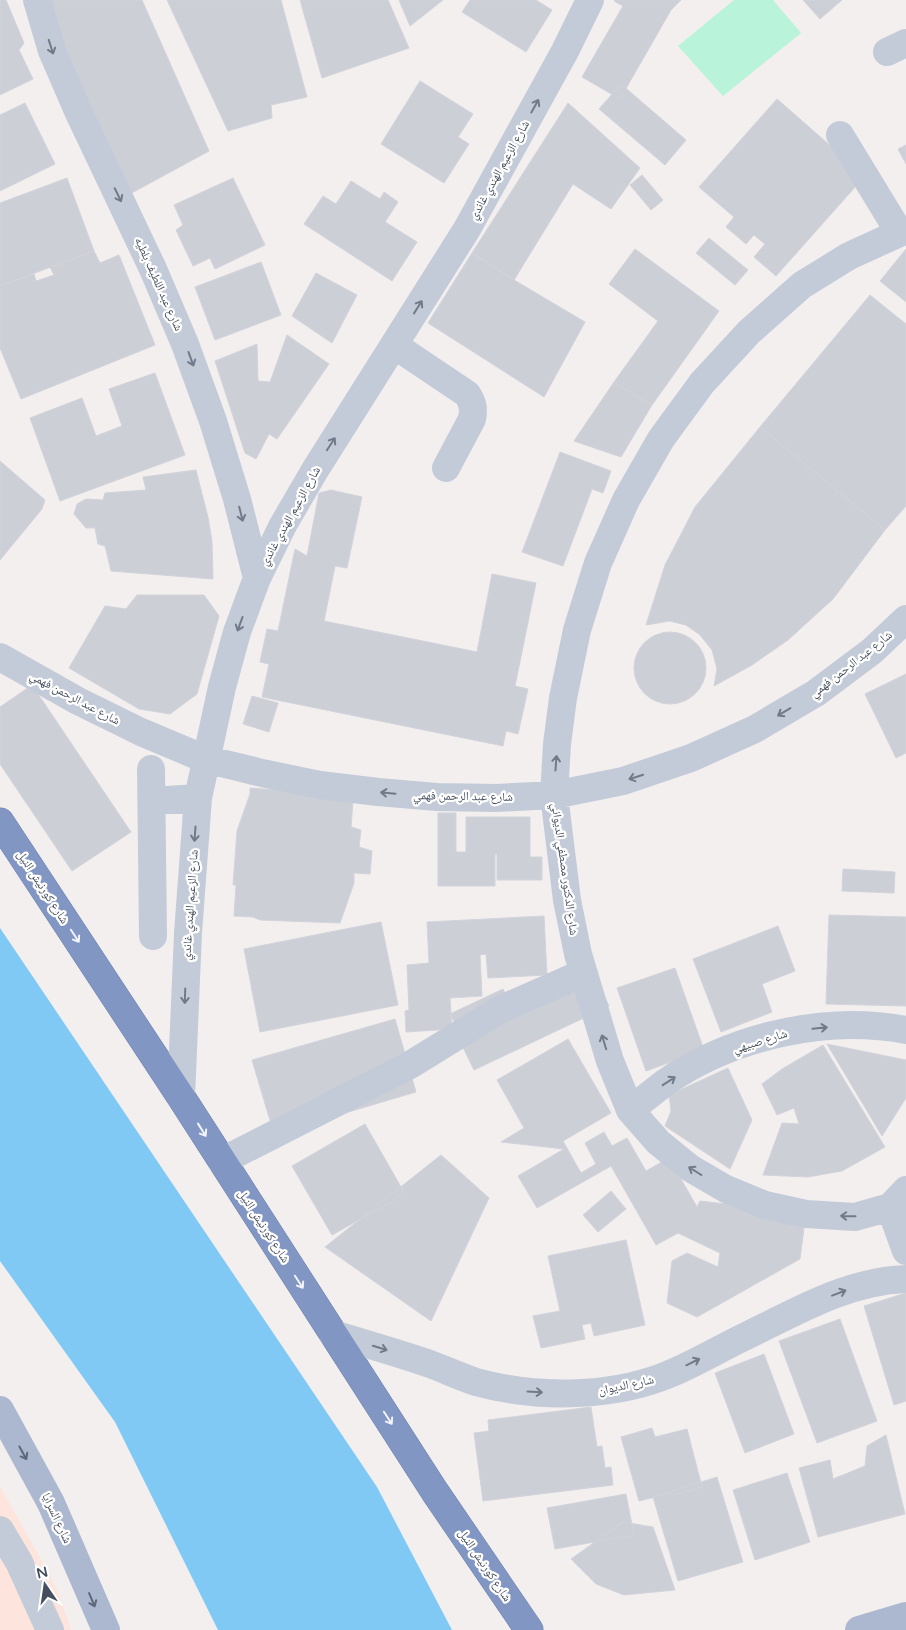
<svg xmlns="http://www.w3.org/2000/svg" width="906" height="1630" font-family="'Varela Round','Noto Naskh Arabic',sans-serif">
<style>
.medical{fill:#fde5dd}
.green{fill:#b9f3d9}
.water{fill:#81c9f5}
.building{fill:#cdcfd7;stroke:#d2d3db}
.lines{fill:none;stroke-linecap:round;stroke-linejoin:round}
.highway-casing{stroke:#6d81ae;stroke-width:29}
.minor{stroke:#c4cbd8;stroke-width:28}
.major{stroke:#abb8d0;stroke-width:28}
.highway{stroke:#8196c3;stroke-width:28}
.oneway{stroke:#717a89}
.oneway2{stroke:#f2f4f9}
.oneway3{stroke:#5e687a}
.labels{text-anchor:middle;stroke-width:4.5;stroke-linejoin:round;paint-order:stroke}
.street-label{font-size:12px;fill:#454e5e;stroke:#fff}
</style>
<rect width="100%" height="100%" fill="#f2efee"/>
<path class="medical" d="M0 1486 50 1576 59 1594 71 1630H0Z"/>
<path class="green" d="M734 0H773L801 33 723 96 678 46Z"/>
<path class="water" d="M0 928 377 1487 452 1630H218L115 1422 0 1261Z"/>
<path class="building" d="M0 0H6L24 43 19 50 33 79 0 95Z
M45 0H142L209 151 128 195Z
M167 0H281L307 97 271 105 272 118 228 131Z
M300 0H388L409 48 322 78Z
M399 0H443L410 26Z
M470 0H536L552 10 526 52 462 12Z
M615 0H681L671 10 620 99 582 77 623 6 614 1Z
M803 0H842L820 19Z
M420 81 473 114 458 137 469 144 444 183 381 144Z
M621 84 686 140 665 165 599 109Z
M777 99 865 176 776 276 754 257 765 244 754 235 746 244 726 227 734 217 699 187Z
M25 103 55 164 0 191V115Z
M568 103 640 168 611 209 573 184 514 280 472 253Z
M906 145V164L898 149Z
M642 175 663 200 651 210 630 185Z
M67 178 94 251 0 286V203Z
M233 178 265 245 215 269 210 258 193 266 176 230 183 225 174 205Z
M351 181 380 199 384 192 398 202 385 222 417 242 392 281 304 224 323 196 336 204Z
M709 238 748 270 735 285 696 253Z
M635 249 719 311 652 405 614 382 658 321 609 284Z
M906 249V302L880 281Z
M94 251 100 263 119 255 155 345 21 399 0 348V286L34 274 36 281 54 275 50 267Z
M472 253 514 280 585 322 544 397 428 323Z
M261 262 281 315 215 340 195 287Z
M316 273 357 295 332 343 292 316Z
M870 295 906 324V506L885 530 760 427Z
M287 335 329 364 277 439 269 434 256 459 245 453 215 361 257 344 258 381 270 382Z
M155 373 185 455 60 501 30 418 82 398 96 436 122 426 109 389Z
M614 382 652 405 621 457 574 441Z
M760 427 885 530 833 599 788 640 752 665 714 686 717 669 712 650 700 635 686 625 670 621 646 625 665 565 695 507Z
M560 452 611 471 603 493 592 489 563 566 522 552Z
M0 461 45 500 42 509 0 560Z
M196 470 208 517 212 541 213 579 111 571 105 546 98 544 95 528H86L74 514 77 504 86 499 103 500 105 493 146 490 143 477Z
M331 490 362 497 347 568 335 566 324 621 477 652 492 574 536 583 515 686 528 689 518 734 506 731 503 746 262 697 269 664 260 662 267 629 278 631 295 549 307 556 319 493Z
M137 595H204L219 616 197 694 170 714 139 709 69 668 105 606 126 609Z
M634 668a36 36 0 1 1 72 0a36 36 0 1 1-72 0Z
M906 674V753L896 758 865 694Z
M32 685 131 832 72 871 0 764V707Z
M252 696 278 703 269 732 243 724Z
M250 788 279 790 353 801 351 827 361 830 359 847 372 851 370 874 354 873V883L340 923 260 920 253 917 234 916 236 885H233L237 831 250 794Z
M438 813H456V852H466V817H530V857H542V880H497V854H495V886H438Z
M843 869 895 872 894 893 842 891Z
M829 915 906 917V1006L826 1004Z
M544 916 547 975 488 978 486 954 480 955 482 996 450 998 452 1029 406 1032 405 1011 409 1010 407 965 429 963 427 922Z
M381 922 398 1005 260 1032 244 949Z
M778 926 795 971 762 984 772 1012 721 1032 693 959Z
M590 965 609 1006 474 1070 458 1037 461 1035 450 1014 503 989 510 1004Z
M675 968 704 1050 646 1071 617 988Z
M395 1019 416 1092 274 1134 252 1060Z
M568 1039 611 1113 563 1141 581 1173 596 1164 585 1143 604 1132 612 1146 627 1138 646 1171 669 1158 697 1207 700 1201 806 1213 800 1259 697 1317 667 1303 672 1261 687 1253 718 1267 720 1253 678 1233 656 1245 611 1166 537 1208 518 1176 564 1149 501 1142 524 1128 497 1080Z
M827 1044 906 1060V1098L882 1136Z
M823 1045 885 1147 842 1171 808 1177 763 1175 782 1123 799 1124 794 1108 777 1115 762 1084 782 1069Z
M728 1068 752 1120 730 1169 665 1126 671 1111 669 1095Z
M365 1124 405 1194 332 1235 292 1166Z
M441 1155 489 1198 431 1321 325 1247Z
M611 1191 626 1209 598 1232 583 1215Z
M626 1240 645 1325 594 1336 591 1323 582 1325 585 1339 541 1348 533 1316 560 1311 548 1256Z
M906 1293V1401L894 1405 864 1306Z
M840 1319 877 1421 817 1443 779 1341Z
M764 1354 794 1434 745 1453 715 1373Z
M591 1407 597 1447 602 1446 605 1468 611 1467 613 1485 483 1501 474 1433 489 1431 488 1420Z
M652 1428 655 1437 687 1429 702 1487 672 1496V1493L639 1501 621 1437Z
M886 1435 905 1514 818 1537 799 1468 830 1460 833 1479 865 1466 867 1446Z
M787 1473 810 1542 755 1560 733 1490Z
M717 1477 743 1562 678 1581 653 1497Z
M626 1494 634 1535 555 1549 547 1508Z
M623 1522 653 1527 675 1590 624 1595 596 1584 571 1559Z"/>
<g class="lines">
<defs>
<path id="highway" d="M0 822 181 1097 435 1492 529 1630"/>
</defs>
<use href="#highway" class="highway-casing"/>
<path class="minor" d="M37 0 52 51 78 111 153 269 185 344 213 421 237 499 257 578
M887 52 906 43
M840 135 899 232
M906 230 849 256 802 285 749 332 702 383 661 439 626 500 598 563 577 630 563 698 557 744 554 795 567 900 578 954 610 1061 630 1110 658 1142 690 1168 726 1189 765 1205 806 1214 855 1217 890 1207 906 1190
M394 345 467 394C473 403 474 409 472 419L446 468
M0 657 78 701 141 732 205 759 262 773 320 785 378 792 437 797 496 798 554 795 623 781 691 758 755 729 816 693 872 651 906 619
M151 769 153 936
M152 801 198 798
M181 1097 188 933 198 798 222 687 237 632 257 578 283 525 315 470 467 229 565 51 590 0
M630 1110C642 1101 654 1091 666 1082 733 1036 826 1015 906 1030
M222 1161 410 1065 499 1010 583 973
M890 1207 906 1251
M333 1334C366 1344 398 1353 430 1364 446 1370 461 1377 476 1382 534 1398 606 1398 662 1377 687 1368 710 1354 734 1342 789 1316 844 1281 906 1279
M0 1530 19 1562 50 1630"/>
<path class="major" d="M0 1410 51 1503 106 1630
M859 1630 906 1616"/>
<use href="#highway" class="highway"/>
</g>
<defs><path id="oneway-shaft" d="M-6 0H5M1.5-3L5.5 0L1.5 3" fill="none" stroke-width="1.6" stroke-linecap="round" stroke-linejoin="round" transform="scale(1.25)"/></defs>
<g class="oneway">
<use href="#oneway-shaft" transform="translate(51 47) rotate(72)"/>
<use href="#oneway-shaft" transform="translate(535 106) rotate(-61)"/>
<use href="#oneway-shaft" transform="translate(118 195) rotate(64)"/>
<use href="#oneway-shaft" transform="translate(418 307) rotate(-58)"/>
<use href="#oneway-shaft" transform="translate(191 359) rotate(70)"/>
<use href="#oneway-shaft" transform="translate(331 444) rotate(-57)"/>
<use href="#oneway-shaft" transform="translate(241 514) rotate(76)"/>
<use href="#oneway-shaft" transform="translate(240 624) rotate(110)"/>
<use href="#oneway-shaft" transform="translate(784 712) rotate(149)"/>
<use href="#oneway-shaft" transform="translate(556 763) rotate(-86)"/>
<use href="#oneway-shaft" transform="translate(636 777) rotate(162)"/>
<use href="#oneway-shaft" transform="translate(388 793) rotate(-175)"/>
<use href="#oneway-shaft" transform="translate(195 834) rotate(94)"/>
<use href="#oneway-shaft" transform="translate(185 996) rotate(92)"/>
<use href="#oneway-shaft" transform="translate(820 1028) rotate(-6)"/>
<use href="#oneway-shaft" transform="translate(604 1042) rotate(-107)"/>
<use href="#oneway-shaft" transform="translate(669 1081) rotate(-33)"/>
<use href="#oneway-shaft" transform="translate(695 1171) rotate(-148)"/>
<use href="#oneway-shaft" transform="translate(848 1216) rotate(-179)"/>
<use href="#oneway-shaft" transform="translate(839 1293) rotate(-21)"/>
<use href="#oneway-shaft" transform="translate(380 1348) rotate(17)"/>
<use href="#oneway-shaft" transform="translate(693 1362) rotate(-26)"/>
<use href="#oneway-shaft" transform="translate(535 1392) rotate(3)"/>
</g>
<g class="oneway2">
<use href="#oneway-shaft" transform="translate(75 936) rotate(57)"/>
<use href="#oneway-shaft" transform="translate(202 1130) rotate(58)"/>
<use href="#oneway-shaft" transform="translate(299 1282) rotate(57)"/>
<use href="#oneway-shaft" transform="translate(388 1418) rotate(57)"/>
</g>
<g class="oneway3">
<use href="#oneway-shaft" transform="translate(23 1453) rotate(61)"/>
<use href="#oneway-shaft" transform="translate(92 1600) rotate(67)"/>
</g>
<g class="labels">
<g class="street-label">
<text transform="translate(499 170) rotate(-61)" y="4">شارع الزعيم الهندي غاندي</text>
<text transform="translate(159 284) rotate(66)" y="4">شارع عبد اللطيف بلطيه</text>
<text transform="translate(290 516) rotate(-61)" y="4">شارع الزعيم الهندي غاندي</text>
<text transform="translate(851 664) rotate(-38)" y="4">شارع عبد الرحمن فهمي</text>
<text transform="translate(75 698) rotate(28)" y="4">شارع عبد الرحمن فهمي</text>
<text transform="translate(463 796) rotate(1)" y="4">شارع عبد الرحمن فهمي</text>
<text transform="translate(565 869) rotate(82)" y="4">شارع الدكتور مصطفي الديواني</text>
<text transform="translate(43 887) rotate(57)" y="4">شارع كورنيش النيل</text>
<text transform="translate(190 905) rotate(-86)" y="4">شارع الزعيم الهندي غاندي</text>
<text transform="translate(760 1041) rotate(-17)" y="4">شارع صبيهي</text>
<text transform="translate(264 1226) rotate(57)" y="4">شارع كورنيش النيل</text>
<text transform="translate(626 1385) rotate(-12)" y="4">شارع الديوان</text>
<text transform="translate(57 1518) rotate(65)" y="4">شارع السرايا</text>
<text transform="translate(485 1565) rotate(56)" y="4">شارع كورنيش النيل</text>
</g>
</g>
<g transform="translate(45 1585) rotate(347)" stroke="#ffffff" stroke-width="4" paint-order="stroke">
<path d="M0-4L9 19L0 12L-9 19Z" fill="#454e5e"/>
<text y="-8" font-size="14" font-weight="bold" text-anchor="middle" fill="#454e5e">N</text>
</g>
</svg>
